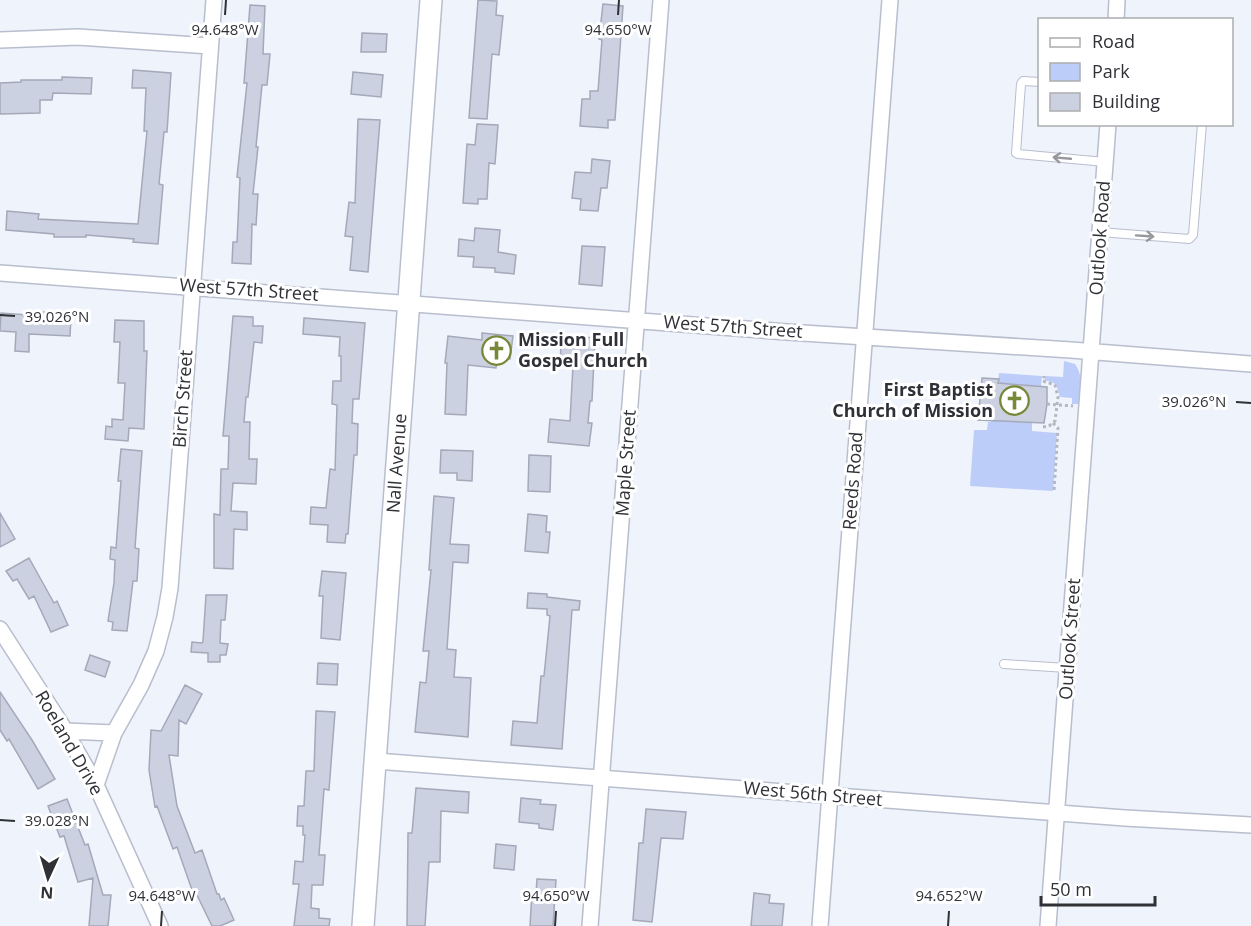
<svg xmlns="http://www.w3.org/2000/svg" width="1251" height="926" font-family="'Open Sans',sans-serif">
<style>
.green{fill:#bdcdfa}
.building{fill:#ccd1e1;stroke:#a3a9b8;stroke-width:1.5}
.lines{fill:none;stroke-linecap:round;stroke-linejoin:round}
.lane-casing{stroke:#b9bece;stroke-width:10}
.street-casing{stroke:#b9bece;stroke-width:18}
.secondary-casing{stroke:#b9bece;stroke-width:24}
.path{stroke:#b4b8c0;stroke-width:3;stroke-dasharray:3 3;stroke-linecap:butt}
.lane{stroke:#fff;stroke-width:8}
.street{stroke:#fff;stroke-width:15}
.secondary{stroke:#fff;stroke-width:21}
.oneway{stroke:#97989b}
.ticks{fill:none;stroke:#2f3137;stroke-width:2}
.labels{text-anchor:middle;stroke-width:6;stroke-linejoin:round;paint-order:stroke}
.street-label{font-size:18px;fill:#2f3137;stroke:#fff}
.poi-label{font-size:18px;font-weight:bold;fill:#2f3137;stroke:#fff;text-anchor:start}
.ticks-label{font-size:15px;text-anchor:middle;fill:#2f3137;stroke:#fff;stroke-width:6;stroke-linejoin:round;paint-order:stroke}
</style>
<rect width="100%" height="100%" fill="#eff3fc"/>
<path class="green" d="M1064 361 1075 364C1084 376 1080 391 1079 404H1072V398L1060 397 1056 384 1045 380V376L1063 377Z
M999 373 1042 376 1041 386 998 383Z
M991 419 1032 423V431L1057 433 1053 491 970 486 974 430H987L988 422H991Z"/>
<path class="building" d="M478 0 497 1 496 15 503 16 499 55 492 54 487 119 469 118Z
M603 4 623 6 615 120H608V128L580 126 582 99H590V91H598L602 40 599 39Z
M250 5 265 6 263 54H270L267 85H262L256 147H258L253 194H258L256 225 252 224 251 264 232 263 233 242H237L240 178 237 177 247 83H244Z
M362 33 387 34 386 52H361Z
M133 70 171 73 167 132H164L159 184 163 185 158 244 133 242 134 239 86 235V237H54V234L6 230 7 211 39 214 38 219 138 224 147 131H144L146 88H132Z
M353 72 383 75 381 97 351 94Z
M62 77 92 78 91 94 53 93 52 100H40V113L0 114V83L21 82V80H62Z
M358 119 380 120 368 272 350 270 353 237 345 236 349 202 355 203Z
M477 124 498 125 495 164 489 163 487 199H478V204L463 203 467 144 475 145Z
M592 159 610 161 607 188H601L598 211 580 210 581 199 572 198 575 172 591 173Z
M475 228 500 230 498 252 516 255 514 274 495 272V268L473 267 474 257 458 256 459 239 474 241Z
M582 246 605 247 602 286 579 284Z
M42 312 56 313V316L71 317 70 336 29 334V352L15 351 16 332 0 331 1 313 42 316Z
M233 316 253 317V326H263L262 343 254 342 248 397H246L244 422H250L249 459H257L256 484 233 483 231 511 247 512V530L234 529 233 569 214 568V514L220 515 221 469H228L229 436H223Z
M304 318 365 323 359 399H353L352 423 358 424 357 455H354L348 534H346L345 543 327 542 328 525 310 524 311 507 326 508 330 469 335 470 337 405 332 404 333 381H341V356H339L340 337 303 334Z
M115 320 144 321V351H147L144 429 129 428 128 441 105 439 106 426 112 427V419L123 420 125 383H118L120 342H114Z
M482 333 513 336 510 359 497 358 496 368 468 365 466 415 445 414 447 363H445L448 336 482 340Z
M581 337 595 338 592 401H590L588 423H592L589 446 548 442 550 419 570 421 573 365 560 364 561 345 580 346Z
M982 378 999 379 998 383 1047 387V404L1044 423 978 420Z
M121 449 142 451 135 548 139 549 137 581H133L127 631 112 630 113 622 108 621 114 583 115 560 110 559 111 547 116 548 121 481H118Z
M441 450 473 451 472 481 457 480V473H440Z
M529 455 551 456 550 492 528 491Z
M434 496 454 498 450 544 469 545 468 563 453 562 447 649 456 650 454 677 471 678 468 737 415 732 420 682 426 683 429 651H423L431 570H429Z
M0 513 15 539 0 547Z
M528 514 547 516 546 532H550L548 553 525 551Z
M29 558 54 603 57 601 68 625 51 632 34 596 29 599 17 579 13 581 6 571Z
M322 571 346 573 340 640 321 638 323 596H319Z
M528 593 547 594V597L580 601 579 610H572L562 749 511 745 513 721 537 723 541 676H544L550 616 547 615V609L527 608Z
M206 595H227L225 620H221L220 643 228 644 226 655H220V662H208V653L191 652 192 642 202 643 203 641Z
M90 655 110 662 105 677 85 670Z
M318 663 338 664 337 685 317 684Z
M185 685 202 694 186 724 179 720 178 756 169 755 177 806 195 853 202 850 217 894H219L221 900 224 898 234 920 220 926H212L194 889 192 890 177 847 173 849 157 806 155 807 149 770 151 730 161 731Z
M0 692 32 740 55 779 38 789 9 739 7 741 0 730Z
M316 711 335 712 329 790 324 789 319 855H325L323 885H312L311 908 319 909V918L330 919 329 926H294L299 884H293L295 861 303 862 305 835H303V826H297L298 806H304L306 771H314Z
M416 788 469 792 468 813 441 811 440 862H429L425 926H407L408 833H412Z
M521 798 541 800 540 804 556 805 553 830 539 828V824L519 822Z
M67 799 85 845 88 844 103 895H111L108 926H89L93 878 78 882 64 836 60 837 48 806Z
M646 809 686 812 683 839 661 838 652 922 633 920 639 843H643Z
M496 844 516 846 514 870 494 868Z
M537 879 556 880 553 926H530L532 892 536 893Z
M754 893 770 895 769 903 784 904 782 926H751Z"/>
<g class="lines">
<defs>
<path id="lane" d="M1040 82 1023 81 1021 84 1016 153 1018 154 1105 162
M1100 232 1189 239 1193 235 1202 124
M1004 664 1067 668"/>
<path id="street" d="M1116 20 1117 0
M0 40 78 37 210 46
M0 273 787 332 1071 350 1251 364
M0 629 61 724 96 785 160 926
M65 731 114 733
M376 761 1125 818 1251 825
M96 785 114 733 141 685 156 651 165 617 170 588 214 0
M590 926 661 0
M820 926 890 0
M1048 926 1108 124"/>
<g id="secondary">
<path id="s1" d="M363 926 431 0"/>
</g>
</defs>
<use href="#lane" class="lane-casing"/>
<use href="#street" class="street-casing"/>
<use href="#secondary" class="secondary-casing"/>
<path class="path" d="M1047 404 1073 406
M1053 423 1058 428 1054 491
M1043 427 1049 426 1055 421 1058 397 1055 385 1043 381 1044 376"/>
<use href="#lane" class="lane"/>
<use href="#street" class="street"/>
<use href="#secondary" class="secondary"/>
</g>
<defs><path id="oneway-shaft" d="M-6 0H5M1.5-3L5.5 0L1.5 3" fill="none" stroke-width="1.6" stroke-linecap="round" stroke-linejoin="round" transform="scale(1.5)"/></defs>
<g class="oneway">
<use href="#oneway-shaft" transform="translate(1062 158) rotate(-175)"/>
<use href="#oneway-shaft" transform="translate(1145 236) rotate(4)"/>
</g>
<path class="ticks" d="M225 15 226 0M618 15 619 0M0 315 15 316M1236 402 1251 403M0 820 15 821M161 926 162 911M555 926 556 911M948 926 949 911"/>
<defs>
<symbol id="church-ring" viewBox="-11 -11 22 22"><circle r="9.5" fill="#fff" stroke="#778838" stroke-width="1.5"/><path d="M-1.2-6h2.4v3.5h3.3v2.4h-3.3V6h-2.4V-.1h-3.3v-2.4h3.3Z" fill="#778838"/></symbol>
</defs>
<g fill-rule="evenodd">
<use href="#church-ring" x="480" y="334" width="33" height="33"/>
<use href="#church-ring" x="998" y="384" width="33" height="33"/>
</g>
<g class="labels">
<g class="street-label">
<text transform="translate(1100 238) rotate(-86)" y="6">Outlook Road</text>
<text transform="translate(249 290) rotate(4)" y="6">West 57th Street</text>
<text transform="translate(733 327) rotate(4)" y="6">West 57th Street</text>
<text transform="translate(183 399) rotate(-86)" y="6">Birch Street</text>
<text dy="6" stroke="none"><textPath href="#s1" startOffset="464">Nall Avenue</textPath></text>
<text transform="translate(626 463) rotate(-86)" y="6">Maple Street</text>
<text transform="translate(853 481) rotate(-86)" y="6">Reeds Road</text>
<text transform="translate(1070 639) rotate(-86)" y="6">Outlook Street</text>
<text transform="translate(69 743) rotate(60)" y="6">Roeland Drive</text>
<text transform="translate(813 794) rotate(5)" y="6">West 56th Street</text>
</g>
<g class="poi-label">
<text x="518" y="346">Mission Full<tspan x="518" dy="21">Gospel Church</tspan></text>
<text x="993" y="396" text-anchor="end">First Baptist<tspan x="993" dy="21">Church of Mission</tspan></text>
</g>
</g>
<g class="ticks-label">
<text x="225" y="35">94.648°W</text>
<text x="618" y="35">94.650°W</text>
<text x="57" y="322">39.026°N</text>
<text x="1194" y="407">39.026°N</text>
<text x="57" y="826">39.028°N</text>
<text x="162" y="901">94.648°W</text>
<text x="556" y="901">94.650°W</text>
<text x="949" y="901">94.652°W</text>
</g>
<rect x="1038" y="18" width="195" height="108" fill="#ffffff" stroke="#acadaf" stroke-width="1.5"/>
<rect x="1050" y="38" width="30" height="9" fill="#ffffff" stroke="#acadaf" stroke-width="1.5"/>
<text x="1092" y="48" font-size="18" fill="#2f3137">Road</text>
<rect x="1050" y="63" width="30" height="18" fill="#bdcdfa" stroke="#acadaf" stroke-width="1.5"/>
<text x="1092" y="78" font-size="18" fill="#2f3137">Park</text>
<rect x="1050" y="93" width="30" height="18" fill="#ccd1e1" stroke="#acadaf" stroke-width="1.5"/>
<text x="1092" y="108" font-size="18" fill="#2f3137">Building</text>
<g transform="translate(48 878) rotate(184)" stroke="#ffffff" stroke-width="4.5" paint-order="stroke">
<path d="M0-4.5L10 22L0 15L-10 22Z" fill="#2f3137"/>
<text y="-9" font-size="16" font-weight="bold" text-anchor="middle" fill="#2f3137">N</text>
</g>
<path d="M1041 896v9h114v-9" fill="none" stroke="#2f3137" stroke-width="3"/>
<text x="1050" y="896" font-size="18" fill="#2f3137" stroke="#ffffff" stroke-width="4.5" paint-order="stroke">50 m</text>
</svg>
